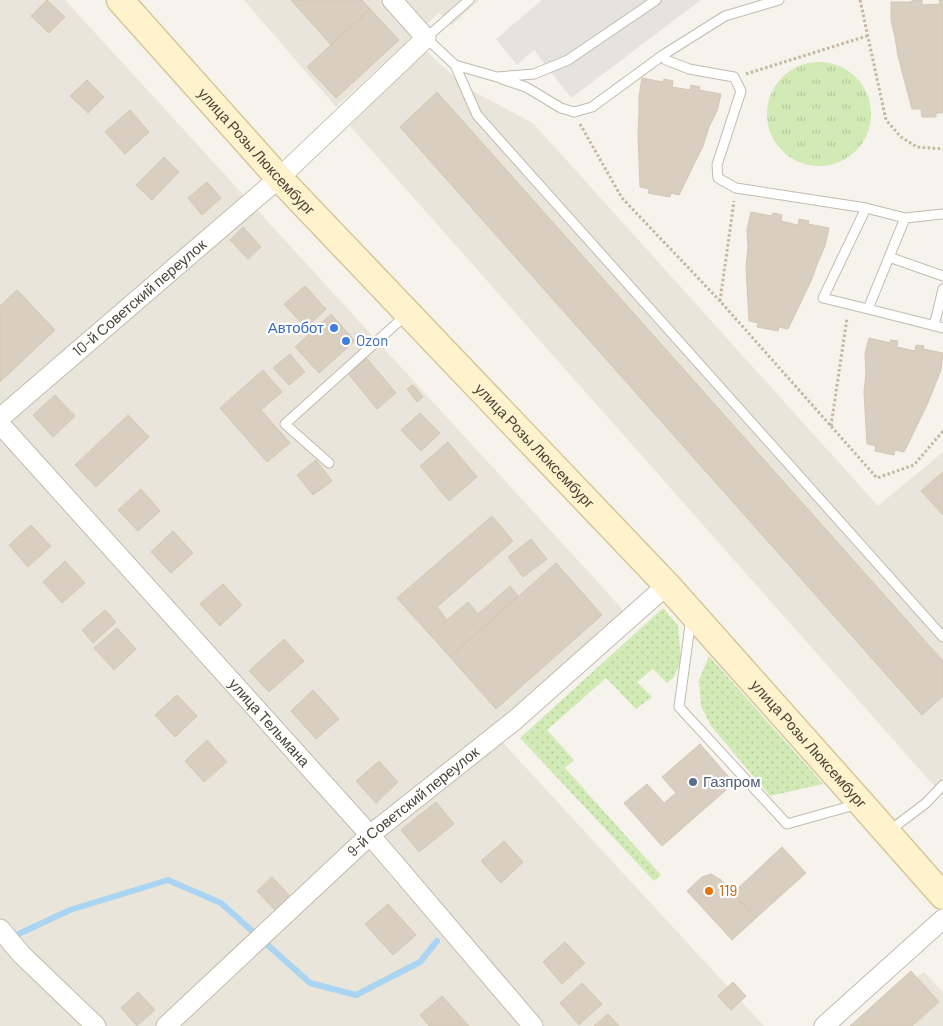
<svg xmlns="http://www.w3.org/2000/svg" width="943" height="1026" font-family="Barlow,sans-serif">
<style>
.residential{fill:#eae5da}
.industrial{fill:#e6e2dd}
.grass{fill:url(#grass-dots)}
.park{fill:url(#park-tufts)}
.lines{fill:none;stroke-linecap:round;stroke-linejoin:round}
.stream{stroke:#a9d4f2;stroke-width:6}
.building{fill:#d8cfc1;stroke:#d3c7b4}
.service-casing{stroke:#c2bbae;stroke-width:11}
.minor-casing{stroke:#c2bbae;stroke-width:21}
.secondary-casing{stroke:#d6c79b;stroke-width:29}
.path{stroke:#c4b79f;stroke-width:3;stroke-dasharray:2.5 2.5;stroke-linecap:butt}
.service{stroke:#fff;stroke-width:9}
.minor{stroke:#fff;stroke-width:19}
.secondary{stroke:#fff3cd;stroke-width:26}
.shop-dot{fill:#3f7fe0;stroke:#fff;stroke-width:2}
.service-dot{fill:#5c6f8a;stroke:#fff;stroke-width:2}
.food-dot{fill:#e8710a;stroke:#fff;stroke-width:2}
.labels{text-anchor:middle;stroke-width:4.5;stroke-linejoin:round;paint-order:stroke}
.street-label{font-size:15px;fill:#4b4439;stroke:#fff}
.shop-label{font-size:15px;fill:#366cbe;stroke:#fff;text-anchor:end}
.service-label{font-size:15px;fill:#4e5e75;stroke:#fff;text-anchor:start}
.food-label{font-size:15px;fill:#c56008;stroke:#fff;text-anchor:start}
</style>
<defs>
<pattern id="grass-dots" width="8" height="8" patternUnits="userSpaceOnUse" patternTransform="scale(1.25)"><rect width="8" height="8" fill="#d2eab5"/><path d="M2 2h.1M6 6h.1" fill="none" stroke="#b6ca9c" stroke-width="1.8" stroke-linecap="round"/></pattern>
<pattern id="park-tufts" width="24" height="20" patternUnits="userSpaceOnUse" patternTransform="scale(1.25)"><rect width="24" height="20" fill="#d2eab5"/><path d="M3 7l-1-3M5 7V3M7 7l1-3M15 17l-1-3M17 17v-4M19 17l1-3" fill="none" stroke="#b6ca9c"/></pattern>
</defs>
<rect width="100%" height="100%" fill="#f6f3ec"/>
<path class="residential" d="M0 0H65L626 613 494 733 764 1026H0Z
M244 0H479L452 25 439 13 336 107Z
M424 49 465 87 533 123 878 506 943 452V796L350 126Z
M924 972 943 992V1026H854Z"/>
<path class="industrial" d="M542 0H701L571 98 534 50 517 65 496 39Z"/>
<path class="grass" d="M663 608 678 625 681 660 674 677 667 683 653 669 637 682 652 697 636 709 606 678 547 730 574 760 565 768 661 875 654 881 520 738Z
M709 656 823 784 770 796 711 726 701 706 699 680Z"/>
<path class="park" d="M767 114a52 52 0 1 1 104 0a52 52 0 1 1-104 0Z"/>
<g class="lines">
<path class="stream" d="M10 938 70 910 168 880 221 903 310 983 356 995 420 962 437 941"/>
</g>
<path class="building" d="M47 0 65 17 49 33 31 16Z
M291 0H362L370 9 331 45Z
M912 0H922V5L940 4 939 0H943V109L942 113H936V117H922L921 109H912L898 56 895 37 891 20V2H912Z
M370 9 399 40 336 98 307 67Z
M642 78 663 82 664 79 673 81 672 87 690 90 691 85 700 87 699 90 721 94 717 111 709 127 703 146 679 195 671 193 670 197 648 193 649 189 640 187 638 133 639 113V96Z
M87 80 104 97 88 113 70 96Z
M437 92 943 661V696L922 715 400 127Z
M130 110 149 132 125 154 105 132Z
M164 157 179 172 152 200 136 185Z
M207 182 221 198 202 215 188 198Z
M751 212 772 216 773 213 782 215 781 221 798 225 799 219 809 221 808 224 829 228 825 246 818 262 811 281 788 329 779 327 778 331 757 327 758 323 749 321 746 267 748 247 747 230Z
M243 227 261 247 248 259 230 240Z
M305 286 326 309 306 328 284 304Z
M17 290 55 330 0 382V306Z
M331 314 355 341 319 373 295 347Z
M869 338 890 343V340L898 341 897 347 915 351 916 345 924 346 923 349 943 353 941 370 927 405 904 452 895 450 894 455 875 451 876 446 867 444 864 392 866 373 865 354Z
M290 354 305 372 289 385 273 368Z
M365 356 396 393 377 409 347 372Z
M263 370 282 392 261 410 290 443 267 462 220 408Z
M413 385 423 397 417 402 407 389Z
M55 395 75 416 53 437 33 415Z
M420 413 440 433 421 451 401 430Z
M128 415 149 437 96 487 75 465Z
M448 442 477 477 449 501 420 466Z
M316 460 332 481 313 495 297 475Z
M943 472V515L921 491Z
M141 489 160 511 138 531 118 510Z
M492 516 513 541 437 607 447 620 468 602 478 614 510 586 518 596 450 657 397 598Z
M31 525 51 546 28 567 9 545Z
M173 531 193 553 171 573 151 552Z
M531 539 547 559 523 577 508 557Z
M65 561 85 583 62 603 43 582Z
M556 563 602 615 496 709 450 657Z
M223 584 242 605 220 626 200 604Z
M105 610 116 622 93 643 82 630Z
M117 628 136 649 114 670 94 648Z
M284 639 304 661 269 692 249 671Z
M313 690 339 719 316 739 291 711Z
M177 695 197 716 175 737 155 715Z
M207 740 227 762 204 782 185 761Z
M700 744 734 783 662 846 624 803 647 784 664 803 676 793 662 777Z
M379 761 398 782 376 803 356 781Z
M436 802 454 824 419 852 401 830Z
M504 841 523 862 501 883 481 861Z
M782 847 806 873 756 918 733 893Z
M711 874 721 880 756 918 732 940 687 891 702 877Z
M272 877 291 897 276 911 257 891Z
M388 904 416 935 393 955 365 924Z
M565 942 585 963 562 984 543 962Z
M911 971 939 1002 912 1026H850Z
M733 982 746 996 731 1010 718 996Z
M582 983 602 1004 579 1025 560 1003Z
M138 992 155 1010 137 1026 121 1008Z
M442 996 469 1026H429L420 1015Z
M608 1014 619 1026H594Z"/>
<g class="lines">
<defs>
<path id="service" d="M469 0 426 38 455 65 497 77 534 74 568 60 656 0
M779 0 725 16 663 55 666 60 689 69 734 77 741 91 717 165 718 178 736 188 866 208 823 298 868 309
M455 65 477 115 943 637
M502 79 526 87 561 108 574 112 592 107 663 55
M866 208 905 218 943 214
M905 218 868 309 943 328
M889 257 943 276
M934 326 943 289
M329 463 285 424 406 315
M691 618 679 707 787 824 858 804
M889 831 926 803 943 785"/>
<g id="minor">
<path id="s1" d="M0 418 279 178 426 38 392 0"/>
<path id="s2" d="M0 424 370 835 533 1026"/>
<path d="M0 929 22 955 96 1026"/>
<path id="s3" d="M166 1026 370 835 515 720 667 585"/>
<path d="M824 1026 943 919"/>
</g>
<g id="secondary">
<path id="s4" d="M120 0 279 178 667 585 861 803 943 896"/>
</g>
</defs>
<use href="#service" class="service-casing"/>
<use href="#minor" class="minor-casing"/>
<use href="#secondary" class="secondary-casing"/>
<path class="path" d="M860 0 886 120 901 137 917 147 943 149
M746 74 867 36
M580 124 622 198 720 301 877 478 914 465 943 431
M720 301 734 201
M831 426 847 318"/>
<use href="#service" class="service"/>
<use href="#minor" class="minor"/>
<use href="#secondary" class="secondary"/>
</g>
<g class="shop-dot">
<circle cx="334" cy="328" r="5"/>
<circle cx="346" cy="341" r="5"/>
</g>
<circle class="service-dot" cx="693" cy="782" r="5"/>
<circle class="food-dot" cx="709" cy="891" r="5"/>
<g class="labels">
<g class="street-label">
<text dy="5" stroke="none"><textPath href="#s4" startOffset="204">улица Розы Люксембург</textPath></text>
<text dy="5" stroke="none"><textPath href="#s1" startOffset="184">10-й Советский переулок</textPath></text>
<text dy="5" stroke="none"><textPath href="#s4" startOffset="609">улица Розы Люксембург</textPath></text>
<text dy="5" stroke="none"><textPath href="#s2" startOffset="402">улица Тельмана</textPath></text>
<text dy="5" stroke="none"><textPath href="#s4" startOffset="1014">улица Розы Люксембург</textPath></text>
<text dy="5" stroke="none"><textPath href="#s3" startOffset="334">9-й Советский переулок</textPath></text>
</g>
<g class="shop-label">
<text x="324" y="333">Автобот</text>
<text x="356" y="346" text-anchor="start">Ozon</text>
</g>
<g class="service-label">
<text x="703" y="787">Газпром</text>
</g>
<g class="food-label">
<text x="719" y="896">119</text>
</g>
</g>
</svg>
